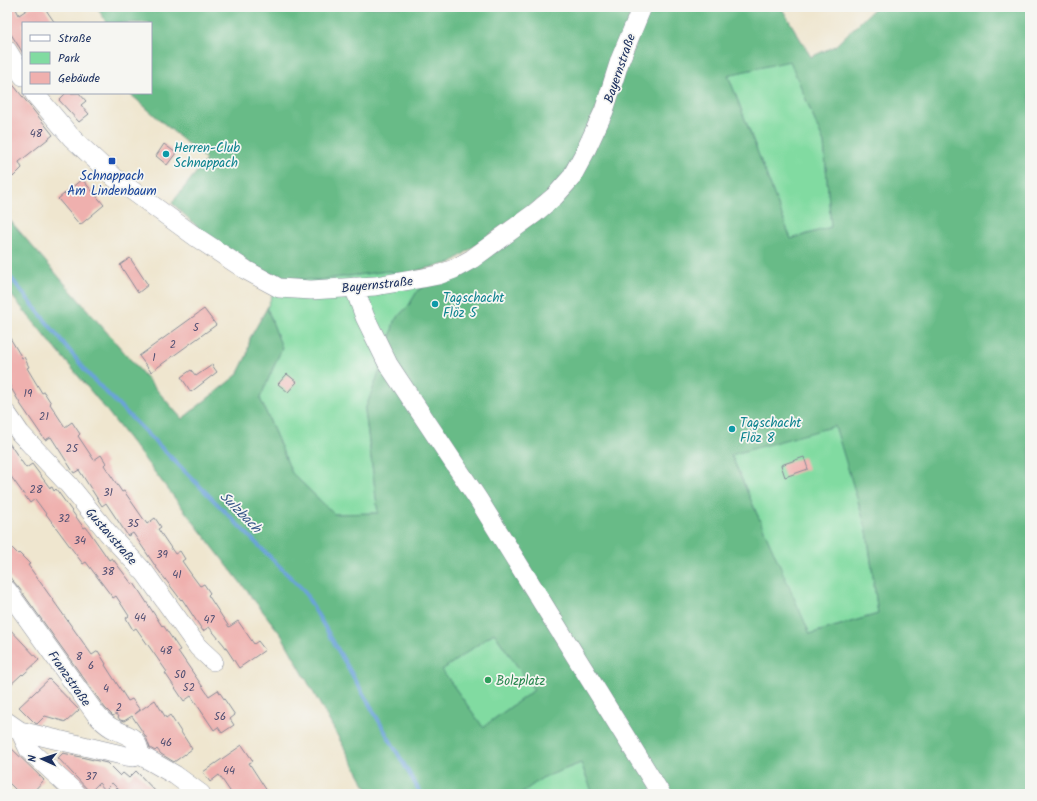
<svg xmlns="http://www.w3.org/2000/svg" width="1037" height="801" font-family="Kalam,sans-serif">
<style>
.green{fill:#81dba1;stroke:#4e8580}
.forest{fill:#68bb87;stroke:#427572;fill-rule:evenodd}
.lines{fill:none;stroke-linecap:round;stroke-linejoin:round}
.stream{stroke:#6aa3d9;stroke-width:4}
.building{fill:#efb0ae}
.minor-casing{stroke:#858a96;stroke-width:20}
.minor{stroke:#fff;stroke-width:19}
.culture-dot{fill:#0f9aa8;stroke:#f6f6f2;stroke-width:1.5}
.transit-dot{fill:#1a4fb4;stroke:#f6f6f2;stroke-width:1.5}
.leisure-dot{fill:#2e9e5b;stroke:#f6f6f2;stroke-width:1.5}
.labels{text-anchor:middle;stroke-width:3.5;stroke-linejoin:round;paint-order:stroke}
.number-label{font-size:11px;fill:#504f72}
.street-label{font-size:13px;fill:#1b2f5e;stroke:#f6f6f2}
.culture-label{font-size:13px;fill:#0d838f;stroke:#f6f6f2;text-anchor:start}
.transit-label{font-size:13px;fill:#164399;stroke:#f6f6f2}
.leisure-label{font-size:13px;fill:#27864d;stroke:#f6f6f2;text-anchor:start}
.water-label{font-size:14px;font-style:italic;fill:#375889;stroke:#f6f6f2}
</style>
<rect width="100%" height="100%" fill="#f6f6f2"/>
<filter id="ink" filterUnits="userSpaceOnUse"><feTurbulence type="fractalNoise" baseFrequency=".025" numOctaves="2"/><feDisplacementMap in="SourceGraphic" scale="8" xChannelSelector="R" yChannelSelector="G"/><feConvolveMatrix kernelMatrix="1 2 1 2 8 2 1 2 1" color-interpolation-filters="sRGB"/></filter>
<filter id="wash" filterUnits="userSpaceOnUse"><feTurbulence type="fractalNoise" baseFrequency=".012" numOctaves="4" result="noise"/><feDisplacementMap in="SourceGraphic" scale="16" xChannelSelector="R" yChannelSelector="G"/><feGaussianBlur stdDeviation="0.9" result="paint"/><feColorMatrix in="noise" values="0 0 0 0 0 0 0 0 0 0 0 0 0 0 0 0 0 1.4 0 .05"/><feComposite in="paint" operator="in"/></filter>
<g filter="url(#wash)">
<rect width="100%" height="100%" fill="#efe6cf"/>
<path class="green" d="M790 60 824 143 831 227 791 239 728 75Z
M388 271 402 274 424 286 418 290 409 305 394 321 388 348 365 410 378 513 334 514 292 473 260 398 282 348 267 308 279 278 319 280Z
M835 425 867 531 878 614 809 634 731 454Z
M494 633 534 690 483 727 442 670Z
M581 763 593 794H520L542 778Z"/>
<path class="forest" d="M97 7H634L597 108 565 174 551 191 451 263 402 274 388 271 319 280 279 278 222 250 172 203 206 160 129 93H151V23H105L106 22Z
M651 7H781L811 57 835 46 876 7H1030V794H593L581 763 542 778 520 794H370L282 636 104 407 7 290V217L182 419 237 375 247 355 250 338 267 308 282 348 260 398 292 473 334 514 378 513 365 410 388 348 394 321 409 305 418 290 540 219 627 63ZM790 61 824 143 831 227 791 239 728 75ZM835 426 867 531 878 614 810 634 731 455ZM494 633 534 690 483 727 442 670Z"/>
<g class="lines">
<path class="stream" d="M7 273 90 376 304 591 421 794"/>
</g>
<g id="blocks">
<path class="building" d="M7 7H15L19 15 31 7H44L55 23H23V53L7 28Z
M7 77 53 135 19 162 22 168 13 177 7 166Z
M66 93H79L86 101 81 105 89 114 79 122 59 100Z
M164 144 176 153 167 165 156 156Z
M82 179 104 205 80 225 58 199Z
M130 258 148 285 138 293 120 265Z
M204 309 216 325 151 372 139 356Z
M7 333 22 358 24 357 29 367 27 368 42 393 44 392 51 403 50 404 65 427 72 422 80 434 78 436 94 460 101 455 106 463 104 465 122 492 124 491 147 524 155 518 161 527 158 529 175 554 180 551 185 559 182 561 191 574 200 586 204 584 210 593 208 595 229 627 238 621 254 644 258 641 265 650 239 668 224 645 209 627 203 631 182 599 181 600 156 567 133 533 128 536 106 503 102 506 79 470 74 473 51 437 45 440 21 405 7 381Z
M212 365 217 372 191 392 181 377 191 370 196 376Z
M287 374 297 382 288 392 278 384Z
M7 440 26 468 32 464 50 488 52 487 54 491 56 489 84 528 86 527 109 560 112 558 132 584 134 583 162 626 163 625 180 650 178 651 209 696 218 690 235 715 230 719 234 725 222 733 218 727 214 730 191 696 184 701 165 673 167 672 136 628 133 630 126 618 129 616 116 596 113 598 86 562 83 564 35 499 30 503 7 471Z
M804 457 808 469 785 477 781 465Z
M7 543 18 554 19 553 30 564 28 565 92 655 98 651 106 664 105 665 128 701 132 699 140 710 135 714 155 700 166 718 170 715 192 749 174 762 161 754 157 749 155 751 150 748 146 737 132 716 124 721 120 720 116 714 113 716 105 708 19 588 7 574Z
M7 626 39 660 23 675 22 674 7 688Z
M49 679 79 710 66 722 45 716 37 724 35 723 19 707Z
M7 744 44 780 31 794H20L7 781Z
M242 745 253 761 249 763 269 794H232L219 775 210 782 203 772Z
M63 753 107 763 120 776 123 773 129 778 136 771 158 794H123L112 783 105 790 99 783 90 792 58 758Z"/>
</g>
</g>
<g filter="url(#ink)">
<use href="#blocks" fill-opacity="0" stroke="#858a96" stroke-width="1"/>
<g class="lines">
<defs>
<path id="minor" d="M7 50 23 76
M34 93 72 138 115 178 196 237 246 270 279 288 311 290 375 286 423 278 438 275 454 269 472 259 535 213 555 196 571 178 584 154 604 111 620 60 642 7
M354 287 365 317 388 364 478 499 661 794
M7 414 20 433 69 485 108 533 145 573 198 647 213 661
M7 590 95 713C100 719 105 724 112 728 128 737 137 734 140 755
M7 722 20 731 126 756 134 757 140 755 175 775 201 794
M20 731 29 750 77 794"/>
</defs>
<use href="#minor" class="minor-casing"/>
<use href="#minor" class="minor"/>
</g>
</g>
<g class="culture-dot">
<circle cx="166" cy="154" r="4"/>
<circle cx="435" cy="304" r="4"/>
<circle cx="732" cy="429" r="4"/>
</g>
<rect class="transit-dot" x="108" y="157" width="8" height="8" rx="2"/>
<circle class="leisure-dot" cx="488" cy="680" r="4"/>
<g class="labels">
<g class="number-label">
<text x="36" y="137">48</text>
<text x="196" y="331">5</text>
<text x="173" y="348">2</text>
<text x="154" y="361">1</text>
<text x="28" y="397">19</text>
<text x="44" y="420">21</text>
<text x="72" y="452">25</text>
<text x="36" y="493">28</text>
<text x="108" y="496">31</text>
<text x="64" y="522">32</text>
<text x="133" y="527">35</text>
<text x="80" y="544">34</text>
<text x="162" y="558">39</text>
<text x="108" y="575">38</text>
<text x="177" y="578">41</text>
<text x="140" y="621">44</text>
<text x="209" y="623">47</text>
<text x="166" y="654">48</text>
<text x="79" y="660">8</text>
<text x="91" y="669">6</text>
<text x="180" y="678">50</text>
<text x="189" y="691">52</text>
<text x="106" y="692">4</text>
<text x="119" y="711">2</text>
<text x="220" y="720">56</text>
<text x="166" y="746">46</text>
<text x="229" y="774">44</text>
<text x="91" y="780">37</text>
</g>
<g class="street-label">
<text transform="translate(619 68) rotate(-71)" y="5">Bayernstraße</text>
<text transform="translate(377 284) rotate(-6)" y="5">Bayernstraße</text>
<text transform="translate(112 536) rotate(49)" y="5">Gustavstraße</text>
<text transform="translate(70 678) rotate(55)" y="5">Franzstraße</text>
</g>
<g class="culture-label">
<text x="174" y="152">Herren-Club<tspan x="174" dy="15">Schnappach</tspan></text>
<text x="443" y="302">Tagschacht<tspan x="443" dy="15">Flöz 5</tspan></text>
<text x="740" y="427">Tagschacht<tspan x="740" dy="15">Flöz 8</tspan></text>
</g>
<g class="transit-label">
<text x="112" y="180">Schnappach<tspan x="112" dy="15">Am Lindenbaum</tspan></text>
</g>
<g class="leisure-label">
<text x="496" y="685">Bolzplatz</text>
</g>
<g class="water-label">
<text transform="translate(241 512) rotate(45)" y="5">Sulzbach</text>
</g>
</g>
<rect width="1037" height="801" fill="none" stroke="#f6f6f2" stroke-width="24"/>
<rect x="22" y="22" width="130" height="72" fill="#f6f6f2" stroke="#9ea6b7"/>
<rect x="30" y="35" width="20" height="6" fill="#ffffff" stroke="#9ea6b7"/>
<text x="58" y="42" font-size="12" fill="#1b2f5e">Straße</text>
<rect x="30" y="52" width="20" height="12" fill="#81dba1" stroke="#9ea6b7"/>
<text x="58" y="62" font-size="12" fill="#1b2f5e">Park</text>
<rect x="30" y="72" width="20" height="12" fill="#efb0ae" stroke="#9ea6b7"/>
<text x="58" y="82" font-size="12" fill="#1b2f5e">Gebäude</text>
<g transform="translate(42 759) rotate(273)" stroke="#f6f6f2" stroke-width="3" paint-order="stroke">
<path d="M0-3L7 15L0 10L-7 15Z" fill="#1b2f5e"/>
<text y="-6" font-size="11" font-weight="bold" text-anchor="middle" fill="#1b2f5e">N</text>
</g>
</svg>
